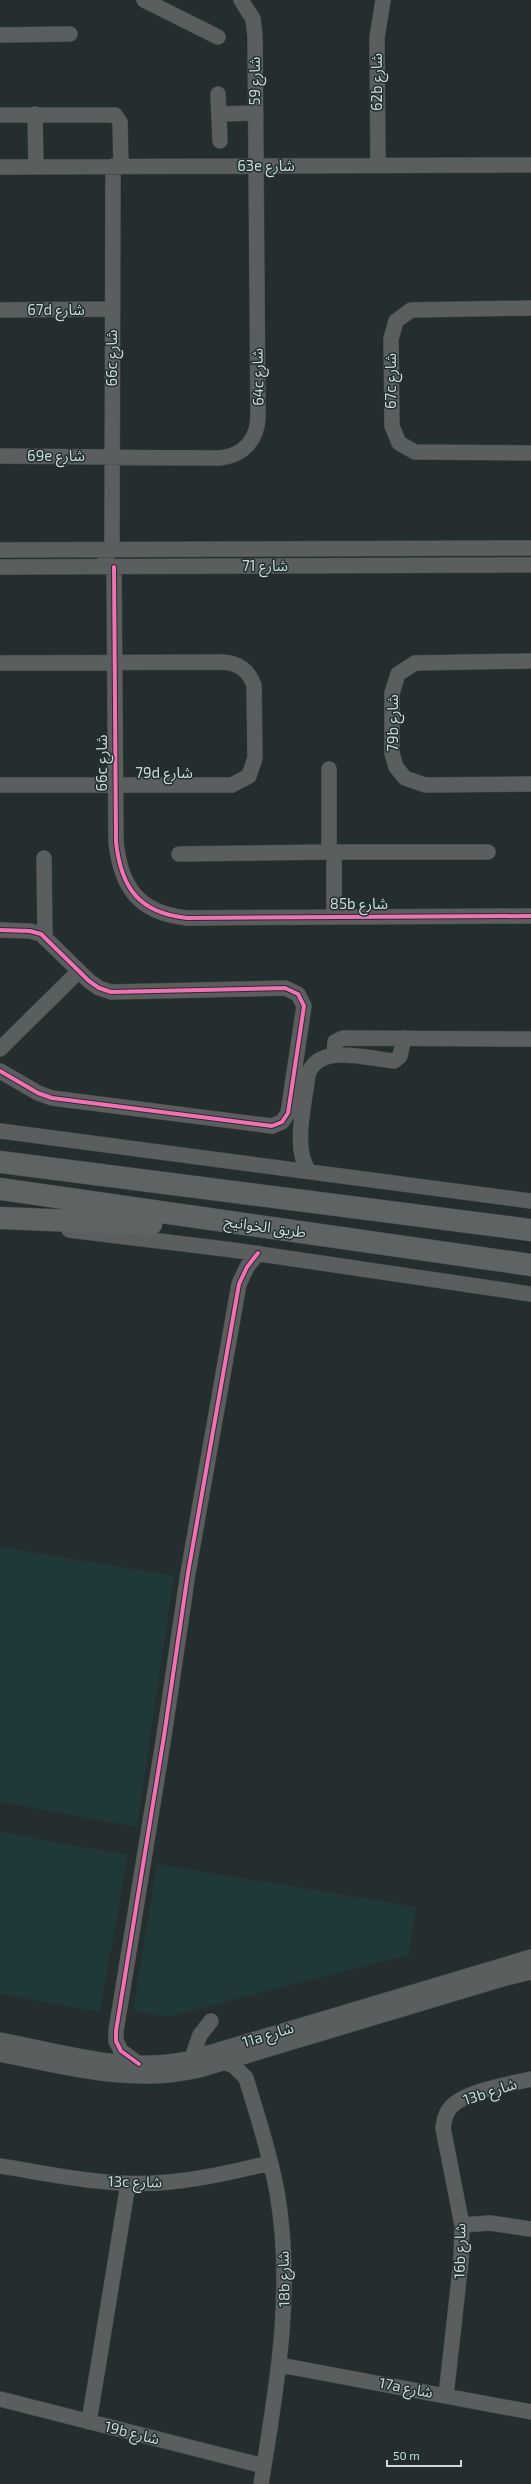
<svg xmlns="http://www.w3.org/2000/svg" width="531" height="2484" font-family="'Exo 2','Noto Sans Arabic',sans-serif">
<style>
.built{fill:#213838}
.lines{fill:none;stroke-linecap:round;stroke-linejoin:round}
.minor-casing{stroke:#404948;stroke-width:16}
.highway-casing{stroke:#404948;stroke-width:23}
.minor{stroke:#5a5e5e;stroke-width:15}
.highway{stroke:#5e6464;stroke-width:22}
.cycleway-casing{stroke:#213131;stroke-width:6}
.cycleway{stroke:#f96db3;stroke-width:4}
.labels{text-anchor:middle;stroke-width:3;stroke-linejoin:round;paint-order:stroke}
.street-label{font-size:15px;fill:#cfd9d8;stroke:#213131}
</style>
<rect width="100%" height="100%" fill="#242e2e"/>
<path class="built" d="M0 1547 174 1576 137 1827 0 1802Z
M0 1832 128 1855 100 2012 0 1994Z
M157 1864 416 1907 409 1955 166 2017 133 2010Z"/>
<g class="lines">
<defs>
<path id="minor" d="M144 0 218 37
M0 35 70 34
M218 94 220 141
M35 114 36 167
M219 114 256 113
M0 115H115L120 122 121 166
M378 165 377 38 383 0
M0 167 531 165
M531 308 411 310 396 321 391 339 392 426 399 443 415 452 531 453
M0 310 112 309
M0 456 220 458C244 455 257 440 258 417L255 36 253 19 241 0
M0 550 531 548
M105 556 112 550 113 166
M0 567 531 565
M114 567 116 842C121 888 139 913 187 918L531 916
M531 661 415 663 398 674 392 693V753L396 767 405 778 425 785 531 784
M0 663 222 662C239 663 248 670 254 685L255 758 249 776 232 785H0
M329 844V769
M335 852H488
M179 854 324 852
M334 854V916
M44 858 45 936
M0 930 30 931 41 934 89 981 99 988 111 992 285 988 298 994 304 1006 288 1113 282 1122 272 1126 52 1098 38 1093 0 1071
M0 1049 79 971
M334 1055 335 1042 343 1038 531 1039
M0 1131 531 1201
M309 1171C292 1150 305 1101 308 1075 318 1042 368 1059 394 1061L400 1056 404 1038
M69 1230 233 1250 531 1294
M0 2040C64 2052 126 2073 192 2058L531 1957
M0 2054C67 2067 131 2086 199 2070L502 1979 531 1972
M192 2058 200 2035 211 2021
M224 2062 234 2066 246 2078C257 2115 270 2153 277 2192 294 2291 277 2386 261 2484
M139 2064 121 2051 116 2041V2031L164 1736 188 1573 239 1284 247 1267 258 1253
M0 2166C51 2174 104 2186 156 2183 195 2181 232 2172 270 2163
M462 2225 490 2223 531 2229
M280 2365 531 2412
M446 2396 461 2261 462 2225 443 2128C444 2121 445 2114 450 2108 464 2091 510 2084 531 2079
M0 2399 264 2466
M89 2422 128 2184"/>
<path id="highway" d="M0 1162 531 1230
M0 1189 531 1265
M0 1218 151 1224"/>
</defs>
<use href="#minor" class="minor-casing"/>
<use href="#highway" class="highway-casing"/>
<use href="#minor" class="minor"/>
<use href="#highway" class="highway"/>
<defs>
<path id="cycleway" d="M114 567 116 842C121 888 139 913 187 918L531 916
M0 930 30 931 41 934 89 981 99 988 111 992 285 988 298 994 304 1006 288 1113 282 1122 272 1126 52 1098 38 1093 0 1071
M139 2064 121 2051 116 2041V2031L164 1736 188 1573 239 1284 247 1267 258 1253"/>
</defs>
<use href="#cycleway" class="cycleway-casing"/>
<use href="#cycleway" class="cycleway"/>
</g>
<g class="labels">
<g class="street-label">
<text transform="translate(255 81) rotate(-90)" y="5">شارع 59</text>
<text transform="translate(377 82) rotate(-90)" y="5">62b شارع</text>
<text x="266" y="171">63e شارع</text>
<text x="56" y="315">67d شارع</text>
<text transform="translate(112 358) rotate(-90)" y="5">66c شارع</text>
<text transform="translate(258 377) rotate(-91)" y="5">64c شارع</text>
<text transform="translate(391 381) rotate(-90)" y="5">67c شارع</text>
<text x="56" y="461">69e شارع</text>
<text x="265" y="571">شارع 71</text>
<text transform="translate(393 723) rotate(-90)" y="5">79b شارع</text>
<text transform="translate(102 763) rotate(-90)" y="5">66c شارع</text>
<text x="164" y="778">79d شارع</text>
<text x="359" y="909">85b شارع</text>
<text transform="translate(265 1227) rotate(8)" y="5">طريق الخوانيج</text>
<text transform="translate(268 2035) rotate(-17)" y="5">11a شارع</text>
<text transform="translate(490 2092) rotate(-18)" y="5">13b شارع</text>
<text transform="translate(135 2182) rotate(1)" y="5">13c شارع</text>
<text transform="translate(460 2251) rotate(-89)" y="5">16b شارع</text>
<text transform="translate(284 2279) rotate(-91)" y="5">18b شارع</text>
<text transform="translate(406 2388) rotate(11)" y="5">17a شارع</text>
<text transform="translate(132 2433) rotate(14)" y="5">19b شارع</text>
</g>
</g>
<path d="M387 2460v6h74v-6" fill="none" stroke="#cfd9d8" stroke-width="2"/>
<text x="393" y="2460" font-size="12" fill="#cfd9d8" stroke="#213131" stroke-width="3" paint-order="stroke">50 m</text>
</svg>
